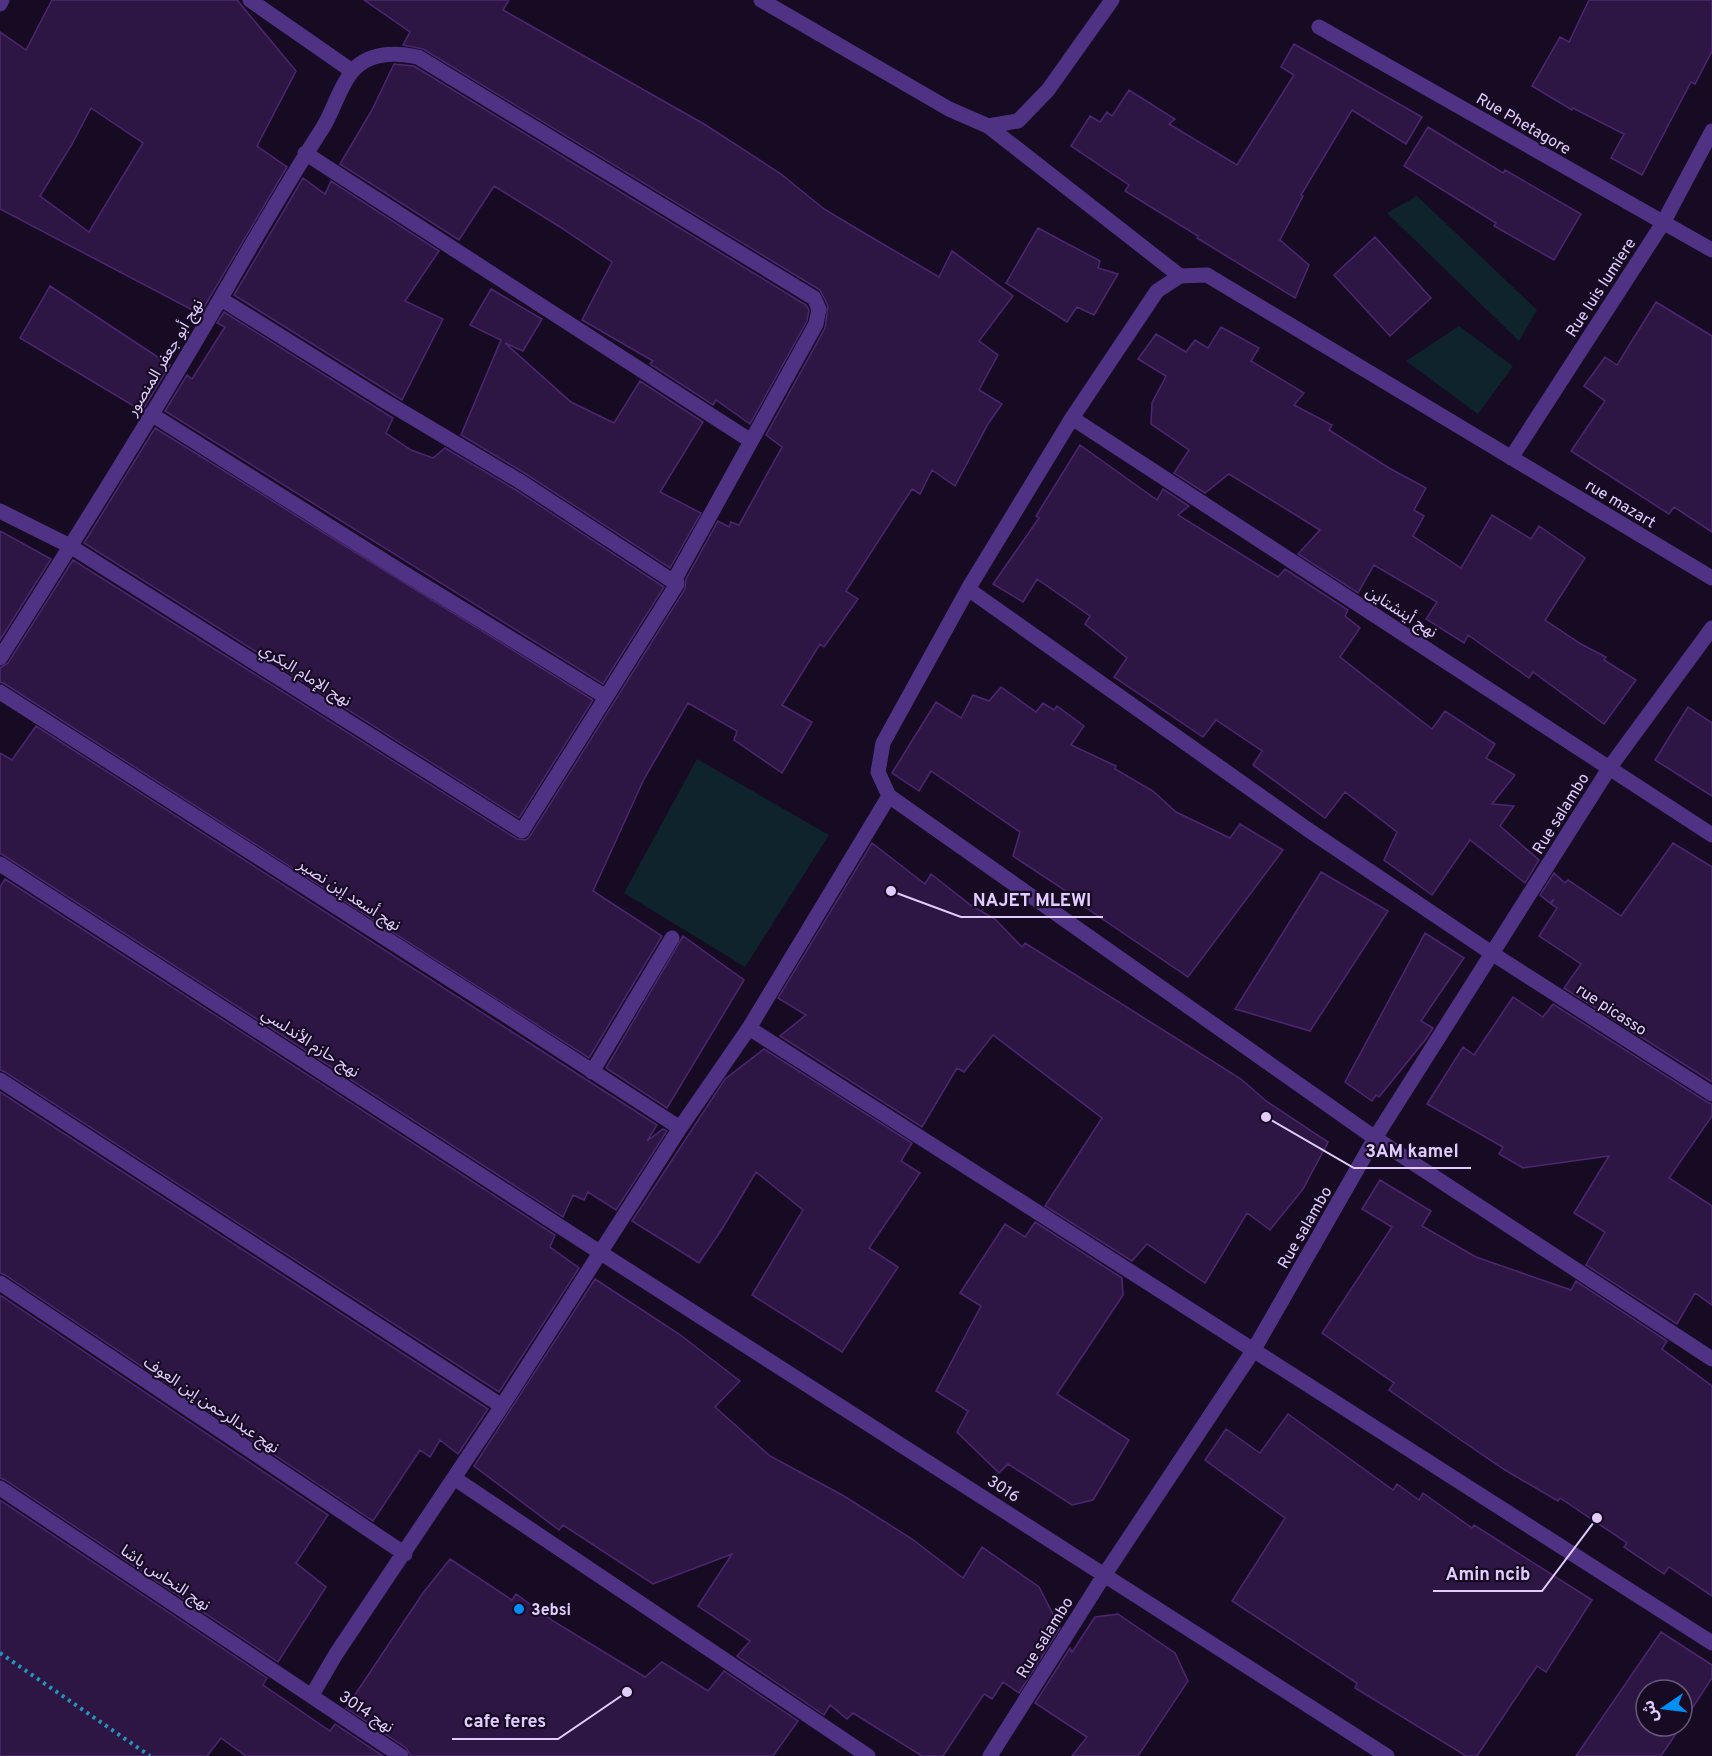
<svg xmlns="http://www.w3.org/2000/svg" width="1712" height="1756" font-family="Overpass,'Noto Sans Arabic',sans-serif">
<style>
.green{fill:#0e232c}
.building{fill:#2e1644;stroke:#4d2672;stroke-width:1.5;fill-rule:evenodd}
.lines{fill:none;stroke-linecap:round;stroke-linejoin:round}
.path{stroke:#2494bb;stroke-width:4;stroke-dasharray:3 4.5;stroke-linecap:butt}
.street{stroke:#503285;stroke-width:15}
.poi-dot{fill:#008ff7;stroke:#160b22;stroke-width:2}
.labels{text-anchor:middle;stroke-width:4.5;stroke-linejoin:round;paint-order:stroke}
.street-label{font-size:16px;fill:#e2ccff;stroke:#160b22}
.poi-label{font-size:16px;font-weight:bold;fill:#e2ccff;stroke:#160b22;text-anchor:start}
.leader{fill:none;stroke:#e2ccff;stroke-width:2}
.callout-dot{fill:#e2ccff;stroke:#160b22;stroke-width:2}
.callout-label{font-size:18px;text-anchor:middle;font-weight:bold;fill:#e2ccff;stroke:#160b22;stroke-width:4.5;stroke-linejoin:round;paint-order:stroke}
</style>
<rect width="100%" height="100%" fill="#160b22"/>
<path class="green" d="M1417 196 1537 310 1519 341 1387 213Z
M1459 326 1513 366 1478 414 1406 361Z
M697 759 829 835 745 967 624 893Z"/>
<path class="building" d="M52 0H237L296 71 257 146 287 167 200 314 0 209V32L26 50ZM91 108 143 143 89 232 40 196 71 146Z
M364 0H509L503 10 704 124 781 174 824 209 854 227 939 277 952 251 1013 296 979 341 998 355 979 390 1002 404 988 424 955 486 932 470 920 494 912 489 846 591 858 599 824 647 820 644 782 705 812 722 782 773 734 740 737 731 688 703 644 779 593 891 662 936 589 1058 5 684 0 682V668L8 663 73 560 517 839 526 840 530 836 685 589 686 579 718 521 729 527 731 522 739 525 782 447 766 435 825 328 828 306 820 290 423 49 403 45 410 32Z
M1589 0H1712V51L1695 84 1691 82 1642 175 1611 158 1624 134 1573 108 1572 110 1532 86 1560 37 1569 42Z
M1294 44 1422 117 1406 144 1352 110 1301 195 1303 196 1280 240 1309 265 1295 298 1197 238 1198 236 1125 191 1129 185 1071 146 1090 116 1100 122 1107 112 1112 116 1129 90 1175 119 1169 124 1237 165 1294 75 1281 67Z
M394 64 414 66 806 305 809 310 807 321 750 424 716 400 713 405 650 364 653 361 582 320 612 262 560 227 494 186 459 240 340 164 372 110Z
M1428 127 1503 173 1505 170 1581 214 1554 260 1494 226 1496 223 1404 166Z
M303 178 325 194 331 181 439 251 405 301 443 319 402 400 234 295Z
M1038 228 1100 261 1098 268 1118 274 1094 315 1077 307 1067 322 1006 283Z
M1375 237 1431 298 1390 336 1334 275Z
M50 286 170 365 142 411 20 338Z
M491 289 542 319 523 351 505 343 571 402 614 423 640 381 703 422 660 492 701 513 670 568 526 474 461 435 501 340 470 325Z
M1656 302 1712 336V532L1674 507 1669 514 1571 451 1605 401 1584 386 1605 357 1617 365Z
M224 312 393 418 386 433 411 450 433 458 445 448 516 490 664 587 603 684 165 411 187 375 192 379 225 327 217 323Z
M1221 327 1259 348 1251 361 1304 393 1294 405 1332 425 1329 430 1389 468 1426 488 1414 510 1424 516 1413 536 1461 568 1492 515 1531 539 1539 526 1585 558 1545 620 1581 644 1606 657 1604 660 1636 680 1604 724 1533 672 1529 678 1468 635 1464 643 1426 619 1437 602 1374 565 1358 593 1298 554 1320 530 1229 474 1205 493 1174 473 1189 450 1151 424 1152 403 1166 376 1138 359 1156 334 1186 352 1195 340 1208 348Z
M155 428 593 700 519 818 84 543Z
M1080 445 1157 500 1163 489 1189 506 1178 515 1278 577 1285 569 1348 610 1345 616 1360 628 1340 657 1432 729 1445 711 1495 744 1486 758 1515 775 1492 804 1514 806 1500 826 1539 860 1525 883 1470 840 1432 895 1384 860 1397 832 1345 792 1325 818 1253 765 1262 751 1216 720 1203 737 1114 677 1127 658 1085 624 1090 616 1037 579 1023 602 993 584 1039 518 1036 516Z
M0 531 51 559 0 640Z
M1001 687 1036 712 1043 703 1054 710 1057 706 1084 726 1071 745 1116 766 1115 769 1153 791 1176 812 1230 838 1240 824 1283 850 1188 977 1070 897 1072 895 1013 856 1020 832 931 771 919 791 892 773 936 702 961 718 973 695 989 701Z
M1688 707 1712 723V796L1655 760Z
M36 726 657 1125 647 1141 663 1129 667 1131 616 1210 588 1192 584 1200 573 1195 563 1217 0 853V753L12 760Z
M872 843 925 884 931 874 972 906 995 919 1022 947 1025 943 1241 1079 1266 1101 1328 1142 1303 1189 1270 1230 1247 1213 1205 1283 1147 1244 1132 1261 1045 1206 1102 1118 993 1035 964 1072 957 1068 922 1127 780 1036 806 1015 778 998Z
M1673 843 1712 867V1082L1564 988 1581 964 1539 936 1557 908 1551 904 1554 899 1550 903 1540 895 1554 873 1565 883 1568 880 1621 916Z
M1321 872 1388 911 1310 1031 1235 1009Z
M5 879 555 1235 550 1247 579 1268 499 1392 5 1072 0 1070V887Z
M1425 933 1464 958 1421 1021 1433 1028 1426 1039 1379 1097 1376 1095 1372 1101 1345 1082Z
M683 936 744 980 667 1108 606 1068Z
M1513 997 1543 1017 1553 1004 1707 1102 1712 1104V1116L1669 1178 1712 1206V1305L1695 1293 1677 1324 1586 1265 1605 1232 1574 1213 1609 1156 1523 1168 1499 1154 1503 1147 1427 1104 1463 1047 1474 1055Z
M764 1049 912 1143 901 1161 920 1173 869 1248 898 1267 842 1352 752 1295 803 1210 756 1172 722 1229 699 1263 632 1221 725 1079Z
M0 1092 488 1409 458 1454 440 1440 430 1457 420 1450 373 1521 5 1275 0 1273Z
M1380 1180 1431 1211 1422 1226 1476 1257 1571 1290 1576 1281 1667 1341 1662 1349 1712 1386V1596L1669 1567 1664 1574 1624 1547 1627 1543 1560 1498 1558 1501 1505 1470 1455 1436 1389 1390 1394 1383 1322 1333 1392 1227 1362 1209Z
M1035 1222 1122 1278 1123 1295 1057 1394 1129 1440 1093 1500 1072 1505 1008 1464 999 1473 957 1432 968 1411 936 1391 981 1306 960 1293 1005 1224 1025 1237Z
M595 1279 679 1334 740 1381 715 1407 770 1456 844 1496 912 1539 963 1578 982 1547 1039 1587 1060 1628 1019 1693 1003 1682 992 1699 984 1694 943 1756H922L853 1713 847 1719 830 1705 824 1715 737 1656 750 1641 698 1606 732 1554 653 1584 563 1525 559 1530 474 1466Z
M0 1295 328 1515 296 1563 326 1587 278 1662 5 1480 0 1478Z
M1288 1414 1393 1490 1397 1484 1419 1500 1423 1493 1472 1528 1474 1525 1592 1600 1546 1672 1537 1666 1477 1756H1466L1355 1688 1357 1683 1232 1601 1285 1518 1205 1460 1226 1429 1260 1453Z
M0 1500 267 1678 263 1685 330 1731 335 1724 383 1756H246L221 1738 207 1756H0Z
M450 1559 512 1600 516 1594 553 1621 645 1677 662 1662 708 1691 724 1671 798 1721 773 1756H411L406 1748 346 1708 423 1593Z
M1118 1614 1175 1653 1188 1681 1138 1756H1072L1087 1737 1035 1703 1070 1648 1072 1652 1095 1617Z
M1661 1632 1712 1665V1678L1682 1724V1690H1646V1726H1681L1661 1756H1576Z"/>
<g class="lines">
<path class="path" d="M0 1653 150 1756"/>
<path class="street" d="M250 0 352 71
M761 0 949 109 988 126 1018 121 1048 90 1112 0
M0 4 2 0
M1319 27 1712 250
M988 126 1180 276
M305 153 751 441
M221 299 383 400 521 482 677 584
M151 414 399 570 606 697
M1072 418 1712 835
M1511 458 1663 223 1712 131
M0 511 70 546 522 831 677 584 676 577 816 324 819 309 814 298 418 57C395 52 367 52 351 73 338 90 333 112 322 129 288 182 257 235 226 289 154 414 77 536 0 658
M1712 578 1207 275 1180 276 1157 291 1072 418 968 589 883 743 878 772 889 796 1375 1138 1712 1359
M968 589 1307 829 1493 954 1712 1094
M0 692 501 1012 680 1128
M0 864 601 1253 1387 1756
M749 1028 1712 1643
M592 1072 672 938
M0 1080 502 1406
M0 1283 405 1554
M454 1478 868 1756
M0 1488 401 1756
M312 1695 336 1654 502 1406 680 1128 749 1028 889 796
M990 1756 1105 1574 1253 1351 1375 1138 1610 767 1712 628"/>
</g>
<circle class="poi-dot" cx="519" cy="1609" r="6"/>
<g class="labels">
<g class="street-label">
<text transform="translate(1524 123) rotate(30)" y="6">Rue Phetagore</text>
<text transform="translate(1600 287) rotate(-57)" y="6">Rue luis lumiere</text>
<text transform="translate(164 357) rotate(-59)" y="6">نهج أبو جعفر المنصور</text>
<text transform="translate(1621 503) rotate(31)" y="6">rue mazart</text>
<text transform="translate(1402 611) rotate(33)" y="6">نهج أينشتاين</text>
<text transform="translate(306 674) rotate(32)" y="6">نهج الإمام البكري</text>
<text transform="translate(1560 813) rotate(-58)" y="6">Rue salambo</text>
<text transform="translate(350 894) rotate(33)" y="6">نهج أسعد إبن نصير</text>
<text transform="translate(1612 1009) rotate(33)" y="6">rue picasso</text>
<text transform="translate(311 1042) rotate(33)" y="6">نهج حازم الأندلسي</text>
<text transform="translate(1304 1227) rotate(-60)" y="6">Rue salambo</text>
<text transform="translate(212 1404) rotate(34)" y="6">نهج عبدالرحمن إبن العوف</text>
<text transform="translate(1004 1488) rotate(33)" y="6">3016</text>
<text transform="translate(166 1577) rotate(34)" y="6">نهج النحاس باشا</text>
<text transform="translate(1044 1637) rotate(-58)" y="6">Rue salambo</text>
<text transform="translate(367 1711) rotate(34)" y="6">نهج 3014</text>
</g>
<g class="poi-label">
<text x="531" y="1615">3ebsi</text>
</g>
</g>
<path class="leader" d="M891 891L961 917H1103M1266 1117L1354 1168H1471M1597 1518L1542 1591H1433M627 1692L558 1739H452"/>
<g class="callout-dot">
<circle cx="891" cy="891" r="6"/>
<circle cx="1266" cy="1117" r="6"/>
<circle cx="1597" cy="1518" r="6"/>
<circle cx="627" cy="1692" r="6"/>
</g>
<g class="callout-label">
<text x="1032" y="906">NAJET MLEWI</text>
<text x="1412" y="1157">3AM kamel</text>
<text x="1488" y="1580">Amin ncib</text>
<text x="505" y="1727">cafe feres</text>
</g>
<g transform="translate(1664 1708) rotate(256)"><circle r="28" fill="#160b22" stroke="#68587a" stroke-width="1.5"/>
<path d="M0-4.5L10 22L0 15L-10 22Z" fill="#008ff7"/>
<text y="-9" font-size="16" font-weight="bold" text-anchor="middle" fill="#e2ccff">ش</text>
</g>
</svg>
